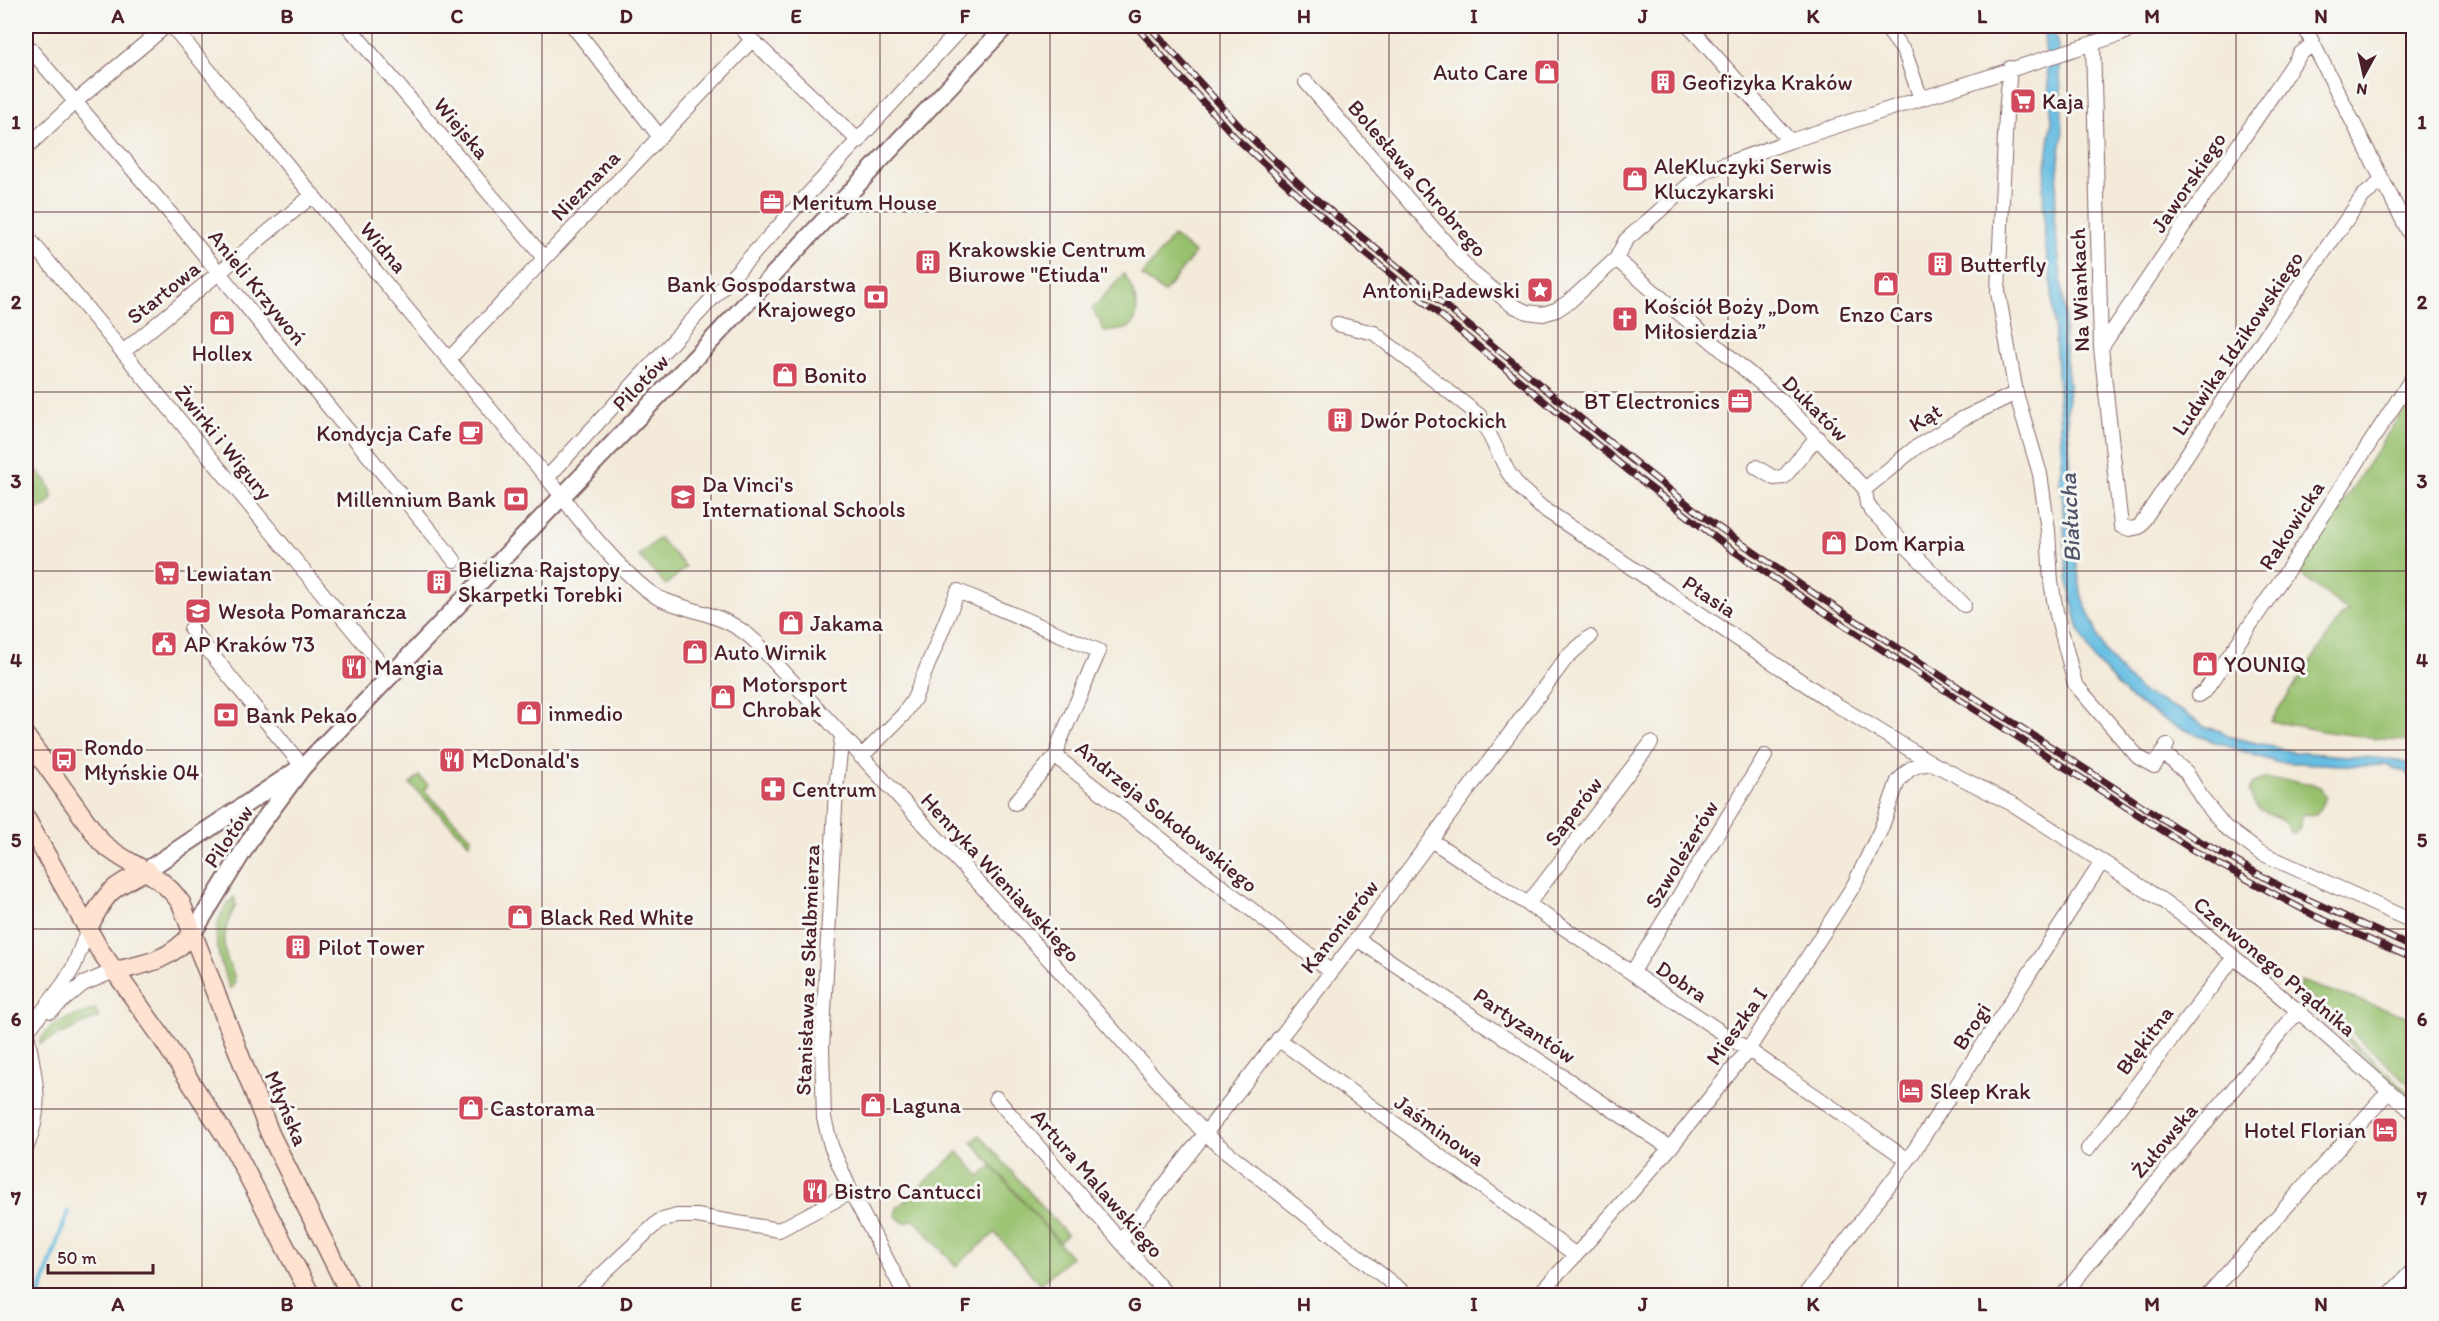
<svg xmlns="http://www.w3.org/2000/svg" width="2439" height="1321" font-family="Itim,sans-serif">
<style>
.green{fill:#97c16d;stroke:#70704c;stroke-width:1.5}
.water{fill:#65bde2;stroke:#586e86;stroke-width:1.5}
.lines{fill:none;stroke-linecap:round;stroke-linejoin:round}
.stream{stroke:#65bde2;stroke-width:4.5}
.minor-casing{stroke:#856668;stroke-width:16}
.tertiary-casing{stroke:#856668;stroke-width:20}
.secondary-casing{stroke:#856668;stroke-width:21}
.minor{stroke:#fff;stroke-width:14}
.tertiary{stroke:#fff;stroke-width:16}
.secondary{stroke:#fee3d1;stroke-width:18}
.rail-casing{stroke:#4a1f2b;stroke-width:7}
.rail{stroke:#f6f6f2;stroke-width:4.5;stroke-dasharray:14;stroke-linecap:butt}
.grid{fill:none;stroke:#4a1f2b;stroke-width:1.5;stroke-opacity:0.55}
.labels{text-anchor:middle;stroke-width:6;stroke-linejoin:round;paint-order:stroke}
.poi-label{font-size:22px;fill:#4a1f2b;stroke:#f6f6f2;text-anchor:start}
.street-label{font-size:22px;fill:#4a1f2b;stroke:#f6f6f2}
.water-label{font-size:24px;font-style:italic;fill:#53566b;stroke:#f6f6f2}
.neatline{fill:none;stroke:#4a1f2b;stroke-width:2}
.grid-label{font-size:20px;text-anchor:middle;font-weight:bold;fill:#4a1f2b}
</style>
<rect width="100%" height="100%" fill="#f6f6f2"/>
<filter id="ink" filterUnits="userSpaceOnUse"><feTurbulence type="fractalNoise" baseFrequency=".0167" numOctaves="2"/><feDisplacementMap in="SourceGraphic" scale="12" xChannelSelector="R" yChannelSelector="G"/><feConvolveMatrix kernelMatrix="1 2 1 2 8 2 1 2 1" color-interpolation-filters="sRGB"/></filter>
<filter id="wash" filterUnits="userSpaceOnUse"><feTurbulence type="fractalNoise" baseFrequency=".008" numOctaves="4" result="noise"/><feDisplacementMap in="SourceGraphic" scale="24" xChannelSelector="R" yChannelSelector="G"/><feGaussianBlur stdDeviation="1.35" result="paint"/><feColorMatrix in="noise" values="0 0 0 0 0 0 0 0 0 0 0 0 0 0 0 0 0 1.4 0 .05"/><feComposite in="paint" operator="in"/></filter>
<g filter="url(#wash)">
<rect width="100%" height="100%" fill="#f3ead9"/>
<path class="green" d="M1173 236 1195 253 1164 293 1142 276Z
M1124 274C1132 286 1146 317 1128 328 1121 331 1111 331 1104 332L1100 321 1092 309Z
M2413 395V742L2328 732 2271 721 2341 616 2348 611 2298 572Z
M30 465C50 478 67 509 30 509L26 505V466Z
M659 538 686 567 666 585 639 556Z
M419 776 428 785 424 790 471 837 469 843 410 784Z
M2263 779 2297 781 2320 787 2326 797 2316 815 2303 814 2299 829 2292 834C2288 830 2288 825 2284 822 2269 808 2257 819 2249 790L2253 783Z
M234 897 236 905C226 922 220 940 227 959 230 968 237 976 234 986L230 989C218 956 205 926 234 897Z
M2300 981 2413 1018V1087L2311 997 2299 991Z
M95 1009 99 1017 39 1044C48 1021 75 1016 95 1009Z
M2316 1010 2413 1095V1100L2314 1013Z
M980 1135 1067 1235 1059 1242 972 1142Z
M958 1152 980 1176 992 1166 1071 1257 1040 1284 995 1233 956 1266 914 1219 908 1222H903L895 1215 897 1208Z"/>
<path class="water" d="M2043 26H2053L2059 50 2063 135 2060 151 2054 216 2065 313 2064 339 2069 385 2067 411 2077 566 2082 597 2104 650 2116 666 2141 692 2182 711 2205 727 2221 731 2231 737 2294 752 2399 760 2413 765V783L2405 772 2385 765 2362 766 2275 762 2209 740 2171 724 2127 696 2093 658 2078 627 2067 579 2062 491 2059 480 2062 462 2055 336 2051 279 2045 244 2043 189 2052 121Z"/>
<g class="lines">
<path class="stream" d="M39 1296 68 1212"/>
</g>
</g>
<g filter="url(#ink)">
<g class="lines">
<defs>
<path id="minor" d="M172 26 562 496C580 522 634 587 661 599 697 614 725 613 756 642L1070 982 1206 1135 1408 1296
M348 26 544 258
M573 26 660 137
M740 26 752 40 859 141
M1689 26 1790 141
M1885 26 1905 53 1921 99
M2304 26 2414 242
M2093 43 2101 348 2121 526 2130 529 2139 527 2274 323 2363 196 2382 181
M26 44 175 219 454 560
M2010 68 2006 114 1998 292 2016 393 2040 474 2048 530 2051 582 2056 611 2075 684 2138 757 2154 766 2167 745
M1306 82 1471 272 1512 305 1527 312 1543 314 1556 310 1570 301 1616 259 1626 240 1705 171 1790 141 2121 34 2137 26
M26 148 75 102 166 26
M26 235 391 676
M1616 259 1786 405 1865 489 1867 504 1872 511 1964 605
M1337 324 1374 333 1480 416 1508 472 1519 487 1541 507 1832 702 1932 763 2016 806 2163 901 2192 922 2298 1011 2414 1113
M2101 348 2300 54 2313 44
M123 352 313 195
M449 359 752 40
M1756 467 1774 478 1784 477 1817 437
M547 478 963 26
M1865 489 1915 448 1962 419 2016 393
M191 629 303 767
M2199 695 2205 691 2287 571 2414 375
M842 735 836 789 822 1048 824 1118 831 1146 851 1192 906 1296
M2162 752 2186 772 2203 800 2225 827 2259 852 2414 922
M861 757 903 715 914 699 958 591 1099 651 1059 743 1057 754 1060 760 1330 971
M1015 803 1057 754
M1431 840 1756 1055 1908 1160
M1528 904 1651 743
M1357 939 1670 1148
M1632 973 1765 756
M51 1011 83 984 114 971
M27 1032 64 983 74 966 88 929
M1278 1039 1576 1255
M996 1098 1168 1296
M26 1149C45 1104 34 1077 27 1032
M2088 1149 2234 957
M1121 1241 1357 939 1567 657 1590 637
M579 1296 659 1221 677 1216H697L779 1230 851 1192
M1537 1296 1576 1255 1670 1148 1748 1050 1854 885 1881 829 1898 781 1910 769 1919 765 1932 763
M1804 1296 1908 1160 2102 862
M2062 1296 2298 1011
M2207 1296 2389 1091
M2388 1296 2414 1269"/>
<path id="tertiary" d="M147 870 297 770
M193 933 255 832 303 767 713 339 1006 26"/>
<path id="secondary" d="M26 737 101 842C130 868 157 869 181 903L270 1134 351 1296
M26 819 99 949 158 1032 234 1149 311 1296
M88 929C105 892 111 888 147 870
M114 971C148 964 170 960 193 933"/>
</defs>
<use href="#minor" class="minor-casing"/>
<use href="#tertiary" class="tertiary-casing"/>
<use href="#secondary" class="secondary-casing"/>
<use href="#minor" class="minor"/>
<use href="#tertiary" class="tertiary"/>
<use href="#secondary" class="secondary"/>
<defs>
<path id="rail" d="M1136 26 1175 71 1235 137 1330 224 1630 472 1728 547 1836 620 2193 850 2315 916 2414 959
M1149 26 1243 130 1310 194 1602 436 1704 517 1804 587 2175 827 2287 890 2414 948"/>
</defs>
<use href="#rail" class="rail-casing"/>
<use href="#rail" class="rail"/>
</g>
</g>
<path class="grid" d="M202 26V1296M372 26V1296M542 26V1296M711 26V1296M880 26V1296M1050 26V1296M1220 26V1296M1389 26V1296M1558 26V1296M1728 26V1296M1898 26V1296M2067 26V1296M2236 26V1296M26 212H2414M26 392H2414M26 571H2414M26 750H2414M26 929H2414M26 1109H2414"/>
<defs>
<symbol id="shop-square" viewBox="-11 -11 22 22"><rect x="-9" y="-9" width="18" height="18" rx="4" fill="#d1495b" stroke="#f6f6f2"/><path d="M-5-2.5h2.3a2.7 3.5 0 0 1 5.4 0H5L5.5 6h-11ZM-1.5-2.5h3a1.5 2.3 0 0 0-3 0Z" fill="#fff"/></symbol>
<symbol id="building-square" viewBox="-11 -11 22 22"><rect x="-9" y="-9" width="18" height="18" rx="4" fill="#d1495b" stroke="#f6f6f2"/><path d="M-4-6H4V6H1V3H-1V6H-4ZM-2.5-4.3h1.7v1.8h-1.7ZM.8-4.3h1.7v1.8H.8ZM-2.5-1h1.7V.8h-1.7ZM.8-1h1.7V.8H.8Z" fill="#fff"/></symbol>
<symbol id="supermarket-square" viewBox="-11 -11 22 22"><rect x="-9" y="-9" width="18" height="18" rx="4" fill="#d1495b" stroke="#f6f6f2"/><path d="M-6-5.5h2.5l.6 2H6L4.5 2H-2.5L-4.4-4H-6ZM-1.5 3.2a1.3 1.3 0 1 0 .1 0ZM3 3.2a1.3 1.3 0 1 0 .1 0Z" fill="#fff"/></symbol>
<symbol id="office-square" viewBox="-11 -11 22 22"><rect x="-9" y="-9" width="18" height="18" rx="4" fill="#d1495b" stroke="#f6f6f2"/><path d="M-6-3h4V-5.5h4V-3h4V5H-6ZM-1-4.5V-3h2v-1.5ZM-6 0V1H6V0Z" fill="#fff"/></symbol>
<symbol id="sight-square" viewBox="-11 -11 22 22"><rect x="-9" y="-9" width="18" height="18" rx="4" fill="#d1495b" stroke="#f6f6f2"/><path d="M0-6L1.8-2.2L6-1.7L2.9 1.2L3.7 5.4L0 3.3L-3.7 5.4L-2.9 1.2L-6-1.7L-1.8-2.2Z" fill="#fff"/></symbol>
<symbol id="bank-square" viewBox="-11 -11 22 22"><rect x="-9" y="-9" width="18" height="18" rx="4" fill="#d1495b" stroke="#f6f6f2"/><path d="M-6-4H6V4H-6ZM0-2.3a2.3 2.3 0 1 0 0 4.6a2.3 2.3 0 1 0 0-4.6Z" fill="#fff"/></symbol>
<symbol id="church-square" viewBox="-11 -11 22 22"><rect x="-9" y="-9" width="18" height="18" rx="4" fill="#d1495b" stroke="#f6f6f2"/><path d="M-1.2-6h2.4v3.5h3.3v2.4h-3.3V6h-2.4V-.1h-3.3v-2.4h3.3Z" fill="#fff"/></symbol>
<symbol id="cafe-square" viewBox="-11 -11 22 22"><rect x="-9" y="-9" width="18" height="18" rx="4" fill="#d1495b" stroke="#f6f6f2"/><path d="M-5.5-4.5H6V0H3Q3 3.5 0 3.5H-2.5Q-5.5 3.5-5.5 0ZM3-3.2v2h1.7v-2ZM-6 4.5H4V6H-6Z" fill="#fff"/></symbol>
<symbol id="school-square" viewBox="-11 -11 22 22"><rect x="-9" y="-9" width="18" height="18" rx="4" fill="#d1495b" stroke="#f6f6f2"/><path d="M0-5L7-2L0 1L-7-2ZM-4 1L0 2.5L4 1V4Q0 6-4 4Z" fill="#fff"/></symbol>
<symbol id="civic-square" viewBox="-11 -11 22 22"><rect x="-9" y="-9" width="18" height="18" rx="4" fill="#d1495b" stroke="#f6f6f2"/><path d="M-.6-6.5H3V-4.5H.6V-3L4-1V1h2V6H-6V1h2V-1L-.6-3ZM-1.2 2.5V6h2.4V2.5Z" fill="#fff"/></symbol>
<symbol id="restaurant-square" viewBox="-11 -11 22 22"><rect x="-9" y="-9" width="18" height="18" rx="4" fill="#d1495b" stroke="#f6f6f2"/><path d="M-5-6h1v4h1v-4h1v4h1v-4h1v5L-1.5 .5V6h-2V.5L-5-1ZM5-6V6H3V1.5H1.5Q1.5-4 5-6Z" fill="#fff"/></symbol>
<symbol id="bus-square" viewBox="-11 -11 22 22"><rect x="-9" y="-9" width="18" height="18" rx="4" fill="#d1495b" stroke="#f6f6f2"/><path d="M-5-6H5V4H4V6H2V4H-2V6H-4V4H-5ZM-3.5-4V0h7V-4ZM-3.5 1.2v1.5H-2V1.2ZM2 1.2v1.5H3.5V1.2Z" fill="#fff"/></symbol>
<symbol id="pharmacy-square" viewBox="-11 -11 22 22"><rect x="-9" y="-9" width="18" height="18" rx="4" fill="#d1495b" stroke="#f6f6f2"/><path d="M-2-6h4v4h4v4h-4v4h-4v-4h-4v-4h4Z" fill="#fff"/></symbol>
<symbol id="hotel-square" viewBox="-11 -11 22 22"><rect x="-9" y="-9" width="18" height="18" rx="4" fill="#d1495b" stroke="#f6f6f2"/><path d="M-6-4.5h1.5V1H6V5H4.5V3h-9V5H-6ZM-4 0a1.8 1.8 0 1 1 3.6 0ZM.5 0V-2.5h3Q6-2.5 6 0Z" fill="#fff"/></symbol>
</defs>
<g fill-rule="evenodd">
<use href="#shop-square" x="1532" y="57" width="30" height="30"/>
<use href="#building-square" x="1648" y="67" width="30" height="30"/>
<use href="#supermarket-square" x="2008" y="86" width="30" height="30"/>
<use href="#shop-square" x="1620" y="164" width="30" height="30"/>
<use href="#office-square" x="757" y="187" width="30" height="30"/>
<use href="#building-square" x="913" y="247" width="30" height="30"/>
<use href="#building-square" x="1925" y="249" width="30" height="30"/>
<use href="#shop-square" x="1871" y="269" width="30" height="30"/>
<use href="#sight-square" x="1525" y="275" width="30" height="30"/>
<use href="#bank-square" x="861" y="282" width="30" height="30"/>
<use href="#church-square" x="1610" y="304" width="30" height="30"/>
<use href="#shop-square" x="207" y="308" width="30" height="30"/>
<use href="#shop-square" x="770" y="360" width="30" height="30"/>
<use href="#office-square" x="1725" y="386" width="30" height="30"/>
<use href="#building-square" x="1325" y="405" width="30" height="30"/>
<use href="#cafe-square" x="456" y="418" width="30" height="30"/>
<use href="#school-square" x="668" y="482" width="30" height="30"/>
<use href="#bank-square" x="501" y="484" width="30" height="30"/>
<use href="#shop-square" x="1819" y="528" width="30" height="30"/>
<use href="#supermarket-square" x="152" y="558" width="30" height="30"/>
<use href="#building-square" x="424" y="567" width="30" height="30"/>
<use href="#school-square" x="183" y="596" width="30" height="30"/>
<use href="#shop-square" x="776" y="608" width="30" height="30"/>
<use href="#civic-square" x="149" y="629" width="30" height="30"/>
<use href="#shop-square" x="680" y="637" width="30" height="30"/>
<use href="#shop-square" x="2190" y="649" width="30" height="30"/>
<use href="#restaurant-square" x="339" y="652" width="30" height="30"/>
<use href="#shop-square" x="708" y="682" width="30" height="30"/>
<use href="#shop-square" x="514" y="698" width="30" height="30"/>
<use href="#bank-square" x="211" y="700" width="30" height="30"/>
<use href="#bus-square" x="49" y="745" width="30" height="30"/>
<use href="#restaurant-square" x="437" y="745" width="30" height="30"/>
<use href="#pharmacy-square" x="758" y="774" width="30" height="30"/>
<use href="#shop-square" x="505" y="902" width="30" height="30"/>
<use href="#building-square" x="283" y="932" width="30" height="30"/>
<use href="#hotel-square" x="1896" y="1076" width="30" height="30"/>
<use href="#shop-square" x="858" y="1090" width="30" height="30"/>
<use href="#shop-square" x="456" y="1093" width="30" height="30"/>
<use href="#hotel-square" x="2370" y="1115" width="30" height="30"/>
<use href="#restaurant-square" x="800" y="1176" width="30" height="30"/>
</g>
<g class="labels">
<g class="poi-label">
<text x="1528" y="80" text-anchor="end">Auto Care</text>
<text x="1682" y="90">Geofizyka Kraków</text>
<text x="2042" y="109">Kaja</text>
<text x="1654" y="174">AleKluczyki Serwis<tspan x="1654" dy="25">Kluczykarski</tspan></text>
<text x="792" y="210">Meritum House</text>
<text x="948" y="257">Krakowskie Centrum<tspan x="948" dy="25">Biurowe "Etiuda"</tspan></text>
<text x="1960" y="272">Butterfly</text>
<text x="856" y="292" text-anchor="end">Bank Gospodarstwa<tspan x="856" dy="25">Krajowego</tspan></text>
<text x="1520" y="298" text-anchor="end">Antoni Padewski</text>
<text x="1644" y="314">Kościół Boży „Dom<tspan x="1644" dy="25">Miłosierdzia”</tspan></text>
<text x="1886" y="322" text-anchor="middle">Enzo Cars</text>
<text x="222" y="361" text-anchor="middle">Hollex</text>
<text x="804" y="383">Bonito</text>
<text x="1720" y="409" text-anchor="end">BT Electronics</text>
<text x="1360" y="428">Dwór Potockich</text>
<text x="452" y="441" text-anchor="end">Kondycja Cafe</text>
<text x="702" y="492">Da Vinci's<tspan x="702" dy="25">International Schools</tspan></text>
<text x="496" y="507" text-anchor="end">Millennium Bank</text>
<text x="1854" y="551">Dom Karpia</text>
<text x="458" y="577">Bielizna Rajstopy<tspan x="458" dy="25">Skarpetki Torebki</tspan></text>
<text x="186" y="581">Lewiatan</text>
<text x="218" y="619">Wesoła Pomarańcza</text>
<text x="810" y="631">Jakama</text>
<text x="184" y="652">AP Kraków 73</text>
<text x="714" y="660">Auto Wirnik</text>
<text x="2224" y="672">YOUNIQ</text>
<text x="374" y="675">Mangia</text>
<text x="742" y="692">Motorsport<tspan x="742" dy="25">Chrobak</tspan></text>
<text x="548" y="721">inmedio</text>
<text x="246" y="723">Bank Pekao</text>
<text x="84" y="755">Rondo<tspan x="84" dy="25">Młyńskie 04</tspan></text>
<text x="472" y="768">McDonald's</text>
<text x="792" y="797">Centrum</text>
<text x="540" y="925">Black Red White</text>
<text x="318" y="955">Pilot Tower</text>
<text x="1930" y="1099">Sleep Krak</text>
<text x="892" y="1113">Laguna</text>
<text x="490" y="1116">Castorama</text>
<text x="2366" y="1138" text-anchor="end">Hotel Florian</text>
<text x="834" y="1199">Bistro Cantucci</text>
</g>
<g class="street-label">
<text transform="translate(462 128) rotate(50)" y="8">Wiejska</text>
<text transform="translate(1418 178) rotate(49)" y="8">Bolesława Chrobrego</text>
<text transform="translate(2188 182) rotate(-56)" y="8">Jaworskiego</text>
<text transform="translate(585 185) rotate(-46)" y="8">Nieznana</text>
<text transform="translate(384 247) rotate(50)" y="8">Widna</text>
<text transform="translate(258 287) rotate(51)" y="8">Anieli Krzywoń</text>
<text transform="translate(2079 290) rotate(-92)" y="8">Na Wiankach</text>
<text transform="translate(163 292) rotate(-39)" y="8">Startowa</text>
<text transform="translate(2237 343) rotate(-56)" y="8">Ludwika Idzikowskiego</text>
<text transform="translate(640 382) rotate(-46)" y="8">Pilotów</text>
<text transform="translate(1816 408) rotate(45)" y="8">Dukatów</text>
<text transform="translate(1925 417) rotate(-32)" y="8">Kąt</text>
<text transform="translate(224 442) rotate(51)" y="8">Żwirki i Wigury</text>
<text transform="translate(2291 525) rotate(-57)" y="8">Rakowicka</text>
<text transform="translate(1710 596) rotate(33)" y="8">Ptasia</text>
<text transform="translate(1573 811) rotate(-53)" y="8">Saperów</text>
<text transform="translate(1167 816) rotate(39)" y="8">Andrzeja Sokołowskiego</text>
<text transform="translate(228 836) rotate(-56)" y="8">Pilotów</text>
<text transform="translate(1681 854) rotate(-59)" y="8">Szwoleżerów</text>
<text transform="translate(1001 877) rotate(47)" y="8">Henryka Wieniawskiego</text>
<text transform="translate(1339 926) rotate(-52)" y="8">Kanonierów</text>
<text transform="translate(2275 966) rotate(40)" y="8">Czerwonego Prądnika</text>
<text transform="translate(807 970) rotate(-88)" y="8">Stanisława ze Skalbmierza</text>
<text transform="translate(1682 981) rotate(34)" y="8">Dobra</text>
<text transform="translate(1525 1025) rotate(34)" y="8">Partyzantów</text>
<text transform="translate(1736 1026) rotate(-55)" y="8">Mieszka I</text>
<text transform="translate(1971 1026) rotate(-57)" y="8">Brogi</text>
<text transform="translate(2144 1040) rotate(-53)" y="8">Błękitna</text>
<text transform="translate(287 1108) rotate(67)" y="8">Młyńska</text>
<text transform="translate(1440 1130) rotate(36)" y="8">Jaśminowa</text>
<text transform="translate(2164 1140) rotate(-50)" y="8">Żułowska</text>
<text transform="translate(1098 1183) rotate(49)" y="8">Artura Malawskiego</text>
</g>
<g class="water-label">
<text transform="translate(2070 518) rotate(-93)" y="8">Białucha</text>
</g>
</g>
<rect width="2439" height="1321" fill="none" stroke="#f6f6f2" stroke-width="66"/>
<g transform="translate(2364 75) rotate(188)" stroke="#f6f6f2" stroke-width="4.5" paint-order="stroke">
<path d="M0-4.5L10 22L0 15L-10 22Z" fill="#4a1f2b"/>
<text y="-9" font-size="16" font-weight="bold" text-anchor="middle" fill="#4a1f2b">N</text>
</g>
<path d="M48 1264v9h105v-9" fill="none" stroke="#4a1f2b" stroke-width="3"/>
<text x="57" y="1264" font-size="18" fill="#4a1f2b" stroke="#f6f6f2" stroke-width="4.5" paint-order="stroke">50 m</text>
<rect x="33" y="33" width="2373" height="1255" class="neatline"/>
<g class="grid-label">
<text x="118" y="23">A</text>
<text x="287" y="23">B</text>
<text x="457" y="23">C</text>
<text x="626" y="23">D</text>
<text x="796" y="23">E</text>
<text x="965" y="23">F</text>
<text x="1135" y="23">G</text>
<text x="1304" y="23">H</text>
<text x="1474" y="23">I</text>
<text x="1643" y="23">J</text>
<text x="1813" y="23">K</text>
<text x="1982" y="23">L</text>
<text x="2152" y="23">M</text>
<text x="2321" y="23">N</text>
<text x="16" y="129">1</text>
<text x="2422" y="129">1</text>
<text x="16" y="309">2</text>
<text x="2422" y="309">2</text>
<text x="16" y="488">3</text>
<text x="2422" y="488">3</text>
<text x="16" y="667">4</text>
<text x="2422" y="667">4</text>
<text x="16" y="847">5</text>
<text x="2422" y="847">5</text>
<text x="16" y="1026">6</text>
<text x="2422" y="1026">6</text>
<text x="16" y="1205">7</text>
<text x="2422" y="1205">7</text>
<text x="118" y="1311">A</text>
<text x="287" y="1311">B</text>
<text x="457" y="1311">C</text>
<text x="626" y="1311">D</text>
<text x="796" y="1311">E</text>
<text x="965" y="1311">F</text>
<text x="1135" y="1311">G</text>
<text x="1304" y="1311">H</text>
<text x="1474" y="1311">I</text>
<text x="1643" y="1311">J</text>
<text x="1813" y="1311">K</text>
<text x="1982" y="1311">L</text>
<text x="2152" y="1311">M</text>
<text x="2321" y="1311">N</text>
</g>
</svg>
